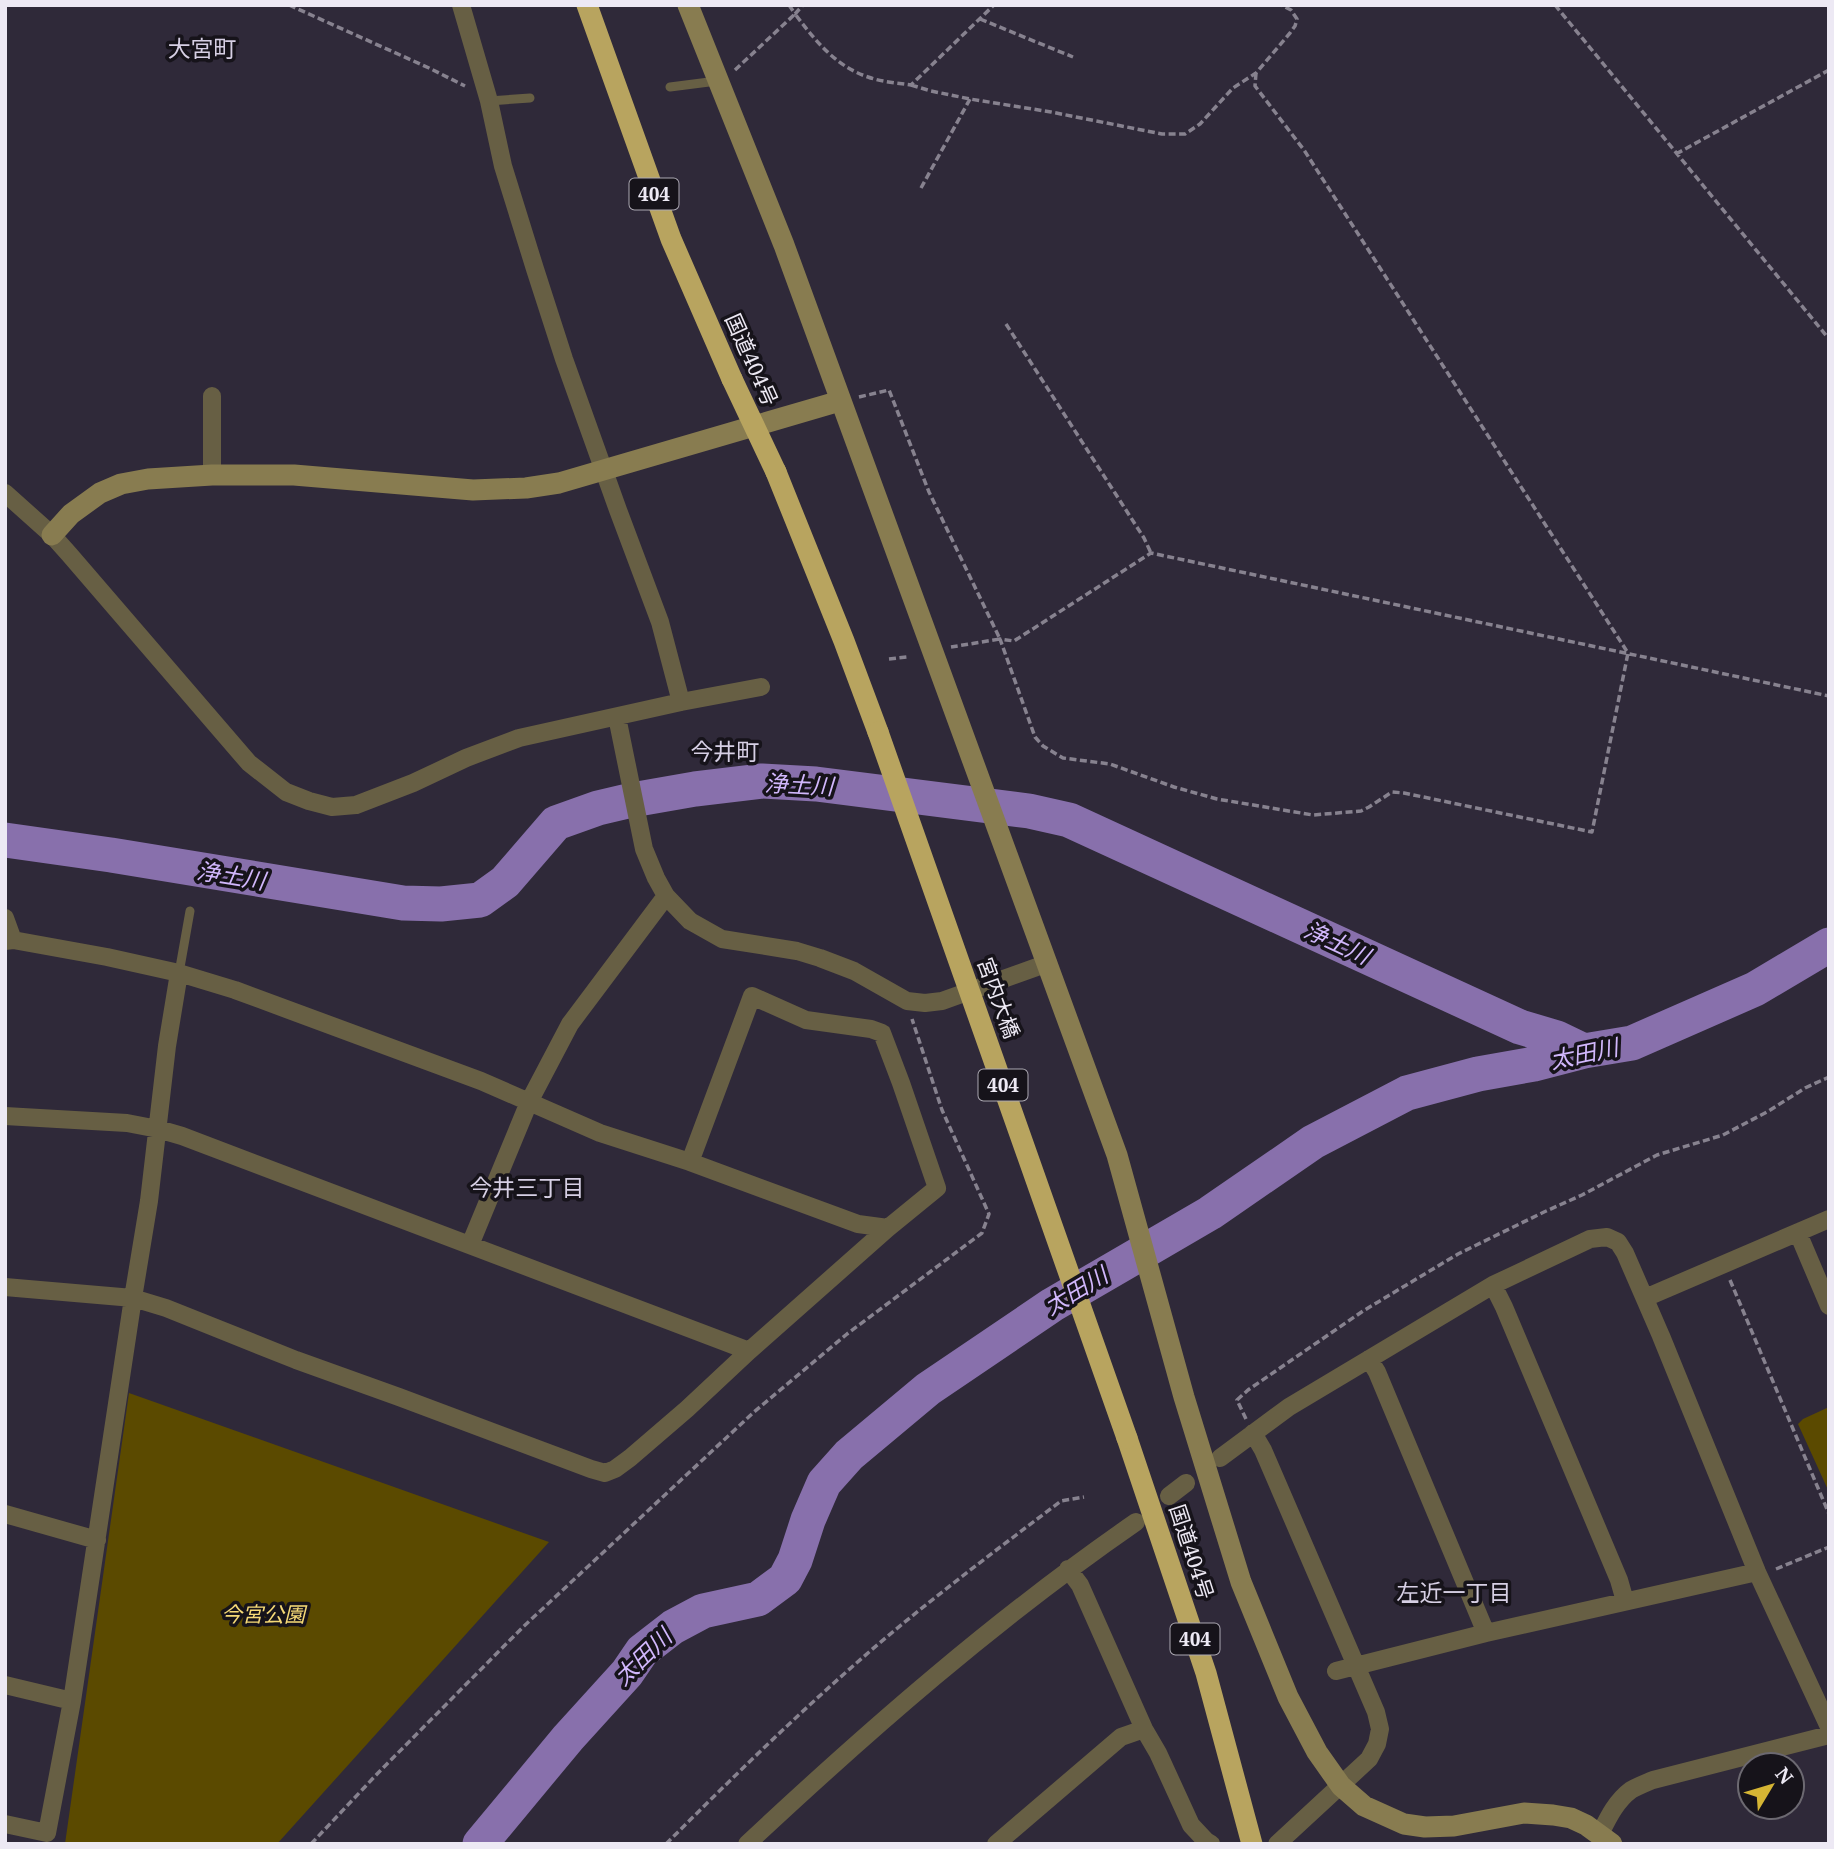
<svg xmlns="http://www.w3.org/2000/svg" width="1834" height="1849" font-family="'Noto Serif','Noto Sans JP',serif">
<style>
.green{fill:#5b4a00}
.lines{fill:none;stroke-linecap:round;stroke-linejoin:round}
.river{stroke:#8870ac;stroke-width:35}
.path{stroke:#87828f;stroke-width:3.5;stroke-dasharray:7 3.5;stroke-linecap:butt}
.lane{stroke:#675f44;stroke-width:9}
.street{stroke:#675f44;stroke-width:18}
.secondary{stroke:#887c50;stroke-width:21}
.highway{stroke:#b8a45f;stroke-width:21}
.highway-bridge{stroke:#b8a45f;stroke-width:21}
.labels{text-anchor:middle;stroke-width:7;stroke-linejoin:round;paint-order:stroke}
.shield{fill:#16131a;stroke:#aca9b3;stroke-width:2}
.shield-label{font-size:19px;font-weight:bold;fill:#ede9f4}
.street-label{font-size:21px;fill:#ede9f4;stroke:#16131a}
.park-label{font-size:21px;font-style:italic;fill:#f5d977;stroke:#16131a}
.neighbourhood-label{font-size:23px;fill:#d6cfe4;stroke:#16131a}
.water-label{font-size:23px;font-style:italic;fill:#d1b7fc;stroke:#16131a}
</style>
<rect width="100%" height="100%" fill="#2f2939"/>
<path class="green" d="M129 1393 549 1542 277 1844H65Z
M1829 1407V1492L1798 1424 1803 1419Z"/>
<g class="lines">
<path class="river" d="M5 840 111 855 403 903 441 904 480 900 505 882 556 823 598 808 632 800 695 789 762 781 816 784 1029 811 1069 820 1520 1027 1557 1038 1584 1051
M480 1844 568 1738 627 1673 642 1651 673 1627 703 1611 758 1599 785 1579 795 1560 808 1520 824 1483 849 1455 928 1389 1052 1305 1210 1213 1313 1142 1407 1093 1478 1074 1534 1064 1584 1051 1632 1043 1755 989 1829 945"/>
<path class="path" d="M289 5 429 68 465 86
M789 5 795 14 803 5
M1555 5 1829 339
M980 19 1073 57
M735 70 795 14C815 40 835 66 868 77 882 82 897 83 911 85L994 5
M1256 73 1255 86 1304 150 1628 653 1592 832 1404 793 1392 792 1369 807 1361 811 1313 815 1217 799 1174 787 1110 764 1063 758 1043 746 1035 737 1000 639 1014 641 1151 553 1829 696
M911 85 931 91 970 99 1051 112 1162 134H1185L1200 124 1233 88 1256 73 1290 33 1295 26 1297 19 1291 10 1281 5
M1676 154 1829 70
M921 188 970 99
M1006 324 1144 538 1151 553
M859 397 889 390 929 492 1000 639 951 647
M889 659 907 657
M1730 1280 1829 1514
M1246 1419 1237 1400 1248 1390 1363 1311 1458 1254 1544 1212 1582 1195 1657 1155 1723 1135 1767 1112 1805 1088 1829 1077
M1776 1569 1829 1547
M311 1844 378 1773 523 1627 754 1412 847 1334 982 1233 989 1214 942 1110 912 1019
M666 1844C724 1786 783 1728 844 1674 912 1613 987 1557 1061 1501L1084 1497"/>
<path class="lane" d="M670 87 717 81
M489 101 530 98
M179 973 190 911"/>
<path class="street" d="M461 5 489 101 503 166 535 269 564 359 618 510 660 622 681 702
M212 396V475
M5 493 52 535 69 554 249 763 286 792 309 801 332 807 356 805 413 783 466 758 519 738 681 702 761 687
M617 717 644 849 656 878 666 896 690 921 722 939 797 951 820 958 854 971 907 1001 925 1003 942 1001 1048 963
M5 918 13 940
M5 941 13 940 107 957 179 973 235 990 481 1081 600 1133 690 1162 858 1224 888 1228
M5 1116 127 1123 158 1129 182 1136 749 1351
M1798 1233 1829 1306
M470 1245 529 1102 570 1024 666 896
M1493 1285 1504 1307 1619 1580 1625 1601
M5 1287 133 1298 166 1308 296 1360 399 1397 591 1469 605 1473 615 1469 630 1458 687 1409 749 1351 888 1228 937 1188 901 1083 882 1033 871 1029 806 1020 752 996 690 1162
M1645 1298 1829 1219
M1369 1359 1377 1372 1486 1633
M1253 1433 1263 1450 1376 1712 1380 1729 1377 1744 1369 1759 1277 1844
M1220 1458 1289 1407 1493 1285 1590 1239 1607 1237 1618 1242 1625 1253 1661 1336 1757 1572 1829 1727
M1169 1496 1186 1483
M5 1514 97 1540
M1068 1569 1080 1585 1144 1729 1158 1753 1191 1825 1206 1841 1211 1844
M1336 1671 1486 1633 1757 1572
M5 1685 72 1701
M5 1824 47 1833 72 1701 133 1298 149 1201 167 1046 179 973
M1600 1834C1608 1818 1616 1801 1631 1790 1638 1786 1646 1783 1653 1780L1829 1735
M747 1844C870 1729 997 1618 1136 1522
M996 1844 1121 1737 1144 1729"/>
<path class="secondary" d="M688 5 784 245 1117 1155 1184 1397 1241 1582 1288 1697 1317 1752 1341 1786 1364 1806 1404 1824 1425 1827 1454 1826 1524 1813 1553 1815 1571 1818 1586 1825 1612 1844
M52 535 71 514 100 493 121 484 148 479 212 475H294L473 490 526 488 559 483 840 401"/>
<path class="highway" d="M587 5 671 239 732 379
M776 472 844 641 878 732
M1127 1438 1206 1673 1252 1844"/>
<path class="highway-bridge" d="M732 379 776 472
M878 732 1127 1438"/>
</g>
<g class="labels">
<g class="shield">
<rect x="629.5" y="178.5" width="49" height="31" rx="5"/>
<rect x="978.5" y="1069.5" width="49" height="31" rx="5"/>
<rect x="1170.5" y="1623.5" width="49" height="31" rx="5"/>
</g>
<g class="shield-label">
<text x="654" y="201">404</text>
<text x="1003" y="1092">404</text>
<text x="1195" y="1646">404</text>
</g>
<g class="street-label">
<text transform="translate(751 360) rotate(66)" y="7">国道404号</text>
<text transform="translate(998 998) rotate(70)" y="7">宮内大橋</text>
<text transform="translate(1191 1552) rotate(72)" y="7">国道404号</text>
</g>
<g class="park-label">
<text x="263" y="1622">今宮公園</text>
</g>
<g class="neighbourhood-label">
<text x="202" y="57">大宮町</text>
<text x="725" y="760">今井町</text>
<text x="527" y="1196">今井三丁目</text>
<text x="1454" y="1601">左近一丁目</text>
</g>
<g class="water-label">
<text transform="translate(799 785) rotate(3)" y="8">浄土川</text>
<text transform="translate(231 876) rotate(9)" y="8">浄土川</text>
<text transform="translate(1337 943) rotate(25)" y="8">浄土川</text>
<text transform="translate(1584 1054) rotate(-12)" y="8">太田川</text>
<text transform="translate(1076 1291) rotate(-31)" y="8">太田川</text>
<text transform="translate(643 1657) rotate(-44)" y="8">太田川</text>
</g>
</g>
<rect width="1834" height="1849" fill="none" stroke="#ede9f4" stroke-width="14"/>
<g transform="translate(1771 1786) rotate(52)"><circle r="33" fill="#16131a" stroke="#6c6971" stroke-width="2"/>
<path d="M0-5L12 26L0 18L-12 26Z" fill="#d5b534"/>
<text y="-10" font-size="19" font-weight="bold" text-anchor="middle" fill="#ede9f4">N</text>
</g>
</svg>
